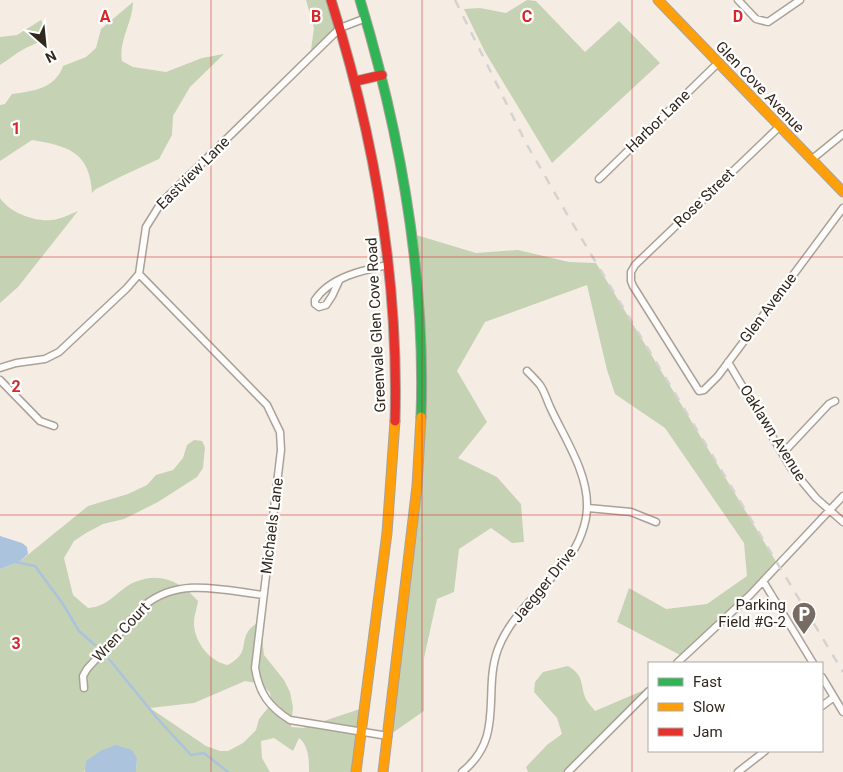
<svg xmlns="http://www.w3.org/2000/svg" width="843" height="772" font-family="Roboto,sans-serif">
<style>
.forest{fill:#c6d2b4;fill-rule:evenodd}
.water{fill:#abc3dc}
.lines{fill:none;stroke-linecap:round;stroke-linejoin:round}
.stream{stroke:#abc3dc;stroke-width:2.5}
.street-casing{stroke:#aaa299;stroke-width:9}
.fast-casing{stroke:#aaa299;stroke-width:11}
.slow-casing{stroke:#aaa299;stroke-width:11}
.jam-casing{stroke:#aaa299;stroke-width:11}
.street{stroke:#fefcfb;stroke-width:6}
.fast{stroke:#30b455;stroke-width:9}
.slow{stroke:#ff9f0a;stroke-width:9}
.jam{stroke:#e5322d;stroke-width:9}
.rail{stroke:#d5d2d0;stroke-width:2.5;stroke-dasharray:9 9;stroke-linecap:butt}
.grid{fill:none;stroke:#d62828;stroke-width:1;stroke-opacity:0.55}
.labels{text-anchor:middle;stroke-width:4.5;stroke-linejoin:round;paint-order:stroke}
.street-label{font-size:15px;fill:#32271d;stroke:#fff}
.poi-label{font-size:15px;fill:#32271d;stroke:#fff;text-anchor:end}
.grid-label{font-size:16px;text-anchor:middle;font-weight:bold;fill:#d62828;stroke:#fff;stroke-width:4.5;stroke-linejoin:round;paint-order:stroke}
</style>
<rect width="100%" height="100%" fill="#f5ede4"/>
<path class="forest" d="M306 0H331L340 28 310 57 314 28Z
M527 0 536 1 585 52 619 21 660 63 552 163 485 52 464 9 480 8 506 13Z
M133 2C133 22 118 41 122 61L133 67 166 72 202 58 224 54 190 87 173 116 172 135 159 159 122 176 96 189 92 193C90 152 68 146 32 140L0 161V105L5 104 12 94C33 91 55 89 63 66L86 57 96 48 101 29Z
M41 20C52 40 38 42 24 49 16 53 8 60 0 65V37L17 35Z
M0 198C10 213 35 222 52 220 61 219 71 214 78 211L18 287 0 303Z
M413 234 476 253 518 250 569 262 596 263 778 565 684 657 617 622 629 588 666 609 707 604 747 576 744 543 665 428 615 394 607 370 587 285 485 322 457 371 487 422 458 458 497 477 521 504 524 542 512 543 491 528 459 549 454 592 437 599 424 658V711L388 736 422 408Z
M194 440 202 441 205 447 203 468 197 477 158 502 124 519 103 524 86 533 74 541 64 558 73 595 88 608C111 606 116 590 135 582 160 571 182 582 198 601 197 608 194 616 194 623 194 642 210 662 228 665 256 649 232 638 260 621L264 655 284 680 290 692 293 707 291 727 303 728 363 708 356 772H309C309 760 309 746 299 738L293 751 274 738 261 741 262 758 270 772H136L137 759 84 770 85 772H0V569L19 562 88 506 128 494 147 485 156 475 173 470 183 458 187 445ZM245 681 262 684 270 693 272 703 259 719 256 730 243 743 228 751H220L206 746 150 708 194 703Z
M568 666C584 676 580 682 585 697 587 702 592 707 595 711L649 688 568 772H528L526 767 548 744 562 734 557 718 534 692 535 682 543 672Z"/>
<path class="water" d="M0 536 22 543 27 547 28 554 19 562 0 569Z
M116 745 132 750 137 759 136 772H85L86 761 102 750Z"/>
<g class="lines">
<path class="stream" d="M16 562 35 566 63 604 79 631 95 645
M109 659 157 718 191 755 204 753 228 772"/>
<defs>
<path id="street" d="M738 0 756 19 768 22 800 0
M779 127 635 265 631 272V281L633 286 699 391 704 390 718 376 843 208
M811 160 843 134
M599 179 718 63
M139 274 267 405 280 432 281 450 255 668C259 693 269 707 290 720L388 736
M339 281 332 296 326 305 319 307 315 304V300C330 277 363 270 388 265
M728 362 791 468 816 498 843 522
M0 368 16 363 45 359 59 352 127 288 139 274 146 227 161 203 340 28 366 18
M0 380 40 421 54 426
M783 453 829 404 835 401
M588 508 631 512 656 522
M763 581 813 663
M677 663 750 595 843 496
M822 677 843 712
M84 688 83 676 87 669 145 605C179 577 223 590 263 595
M822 706 834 697
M462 772C506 737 482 692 498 649 512 612 546 588 569 557 579 544 587 523 587 507 588 473 565 439 551 409 547 401 545 392 540 385 536 380 531 375 527 371
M568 772 649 691
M738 772 765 751"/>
<path id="fast" d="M360 0C401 136 426 275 421 417"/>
<path id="slow" d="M658 0 843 192
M356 772 387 533 395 421
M383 772 417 486 421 417"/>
<path id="jam" d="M331 0C374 136 399 279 395 421
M356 81 382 75"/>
</defs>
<use href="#street" class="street-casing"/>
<use href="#fast" class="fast-casing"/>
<use href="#slow" class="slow-casing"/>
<use href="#jam" class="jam-casing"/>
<use href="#street" class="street"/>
<use href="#fast" class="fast"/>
<use href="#slow" class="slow"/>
<use href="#jam" class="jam"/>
<path class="rail" d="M455 0 526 143 568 216 843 672"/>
</g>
<path class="grid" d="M211 0V772M422 0V772M632 0V772M0 257H843M0 515H843"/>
<defs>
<symbol id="parking-pin" viewBox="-11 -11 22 30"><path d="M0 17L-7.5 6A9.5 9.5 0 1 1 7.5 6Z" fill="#766c63" stroke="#fff"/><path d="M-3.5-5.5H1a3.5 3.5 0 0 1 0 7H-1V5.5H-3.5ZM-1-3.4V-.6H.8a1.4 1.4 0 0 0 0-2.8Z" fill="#fff"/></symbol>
</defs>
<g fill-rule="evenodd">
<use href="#parking-pin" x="790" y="600" width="28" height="38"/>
</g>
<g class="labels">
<g class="street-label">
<text transform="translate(760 87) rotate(46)" y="5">Glen Cove Avenue</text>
<text transform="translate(658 121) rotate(-44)" y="5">Harbor Lane</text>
<text transform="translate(193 173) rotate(-45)" y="5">Eastview Lane</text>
<text transform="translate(704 198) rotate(-44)" y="5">Rose Street</text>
<text transform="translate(768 308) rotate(-53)" y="5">Glen Avenue</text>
<text transform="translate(376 325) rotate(-93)" y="5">Greenvale Glen Cove Road</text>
<text transform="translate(773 433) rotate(58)" y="5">Oaklawn Avenue</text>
<text transform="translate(272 526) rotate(-83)" y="5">Michaels Lane</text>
<text transform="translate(544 585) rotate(-51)" y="5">Jaegger Drive</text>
<text transform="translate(121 632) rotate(-47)" y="5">Wren Court</text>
</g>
<g class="poi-label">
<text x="786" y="610">Parking<tspan x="786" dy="17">Field #G-2</tspan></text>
</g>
</g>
<g class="grid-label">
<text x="105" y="22">A</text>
<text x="316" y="22">B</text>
<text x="527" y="22">C</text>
<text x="738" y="22">D</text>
<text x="16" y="134">1</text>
<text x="16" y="392">2</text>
<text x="16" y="649">3</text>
</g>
<rect x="648" y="662" width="175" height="90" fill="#ffffff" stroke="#ada9a5"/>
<rect x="658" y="678" width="25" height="8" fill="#30b455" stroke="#ada9a5"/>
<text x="693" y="687" font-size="15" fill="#32271d">Fast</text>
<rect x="658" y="703" width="25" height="8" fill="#ff9f0a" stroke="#ada9a5"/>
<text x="693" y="712" font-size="15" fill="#32271d">Slow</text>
<rect x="658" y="728" width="25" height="8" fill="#e5322d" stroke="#ada9a5"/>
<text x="693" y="737" font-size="15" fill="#32271d">Jam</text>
<g transform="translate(45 45) rotate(153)" stroke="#ffffff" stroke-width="4" paint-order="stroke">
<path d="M0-4L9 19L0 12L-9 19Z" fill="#32271d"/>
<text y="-8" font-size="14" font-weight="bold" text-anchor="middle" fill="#32271d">N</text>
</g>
</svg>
